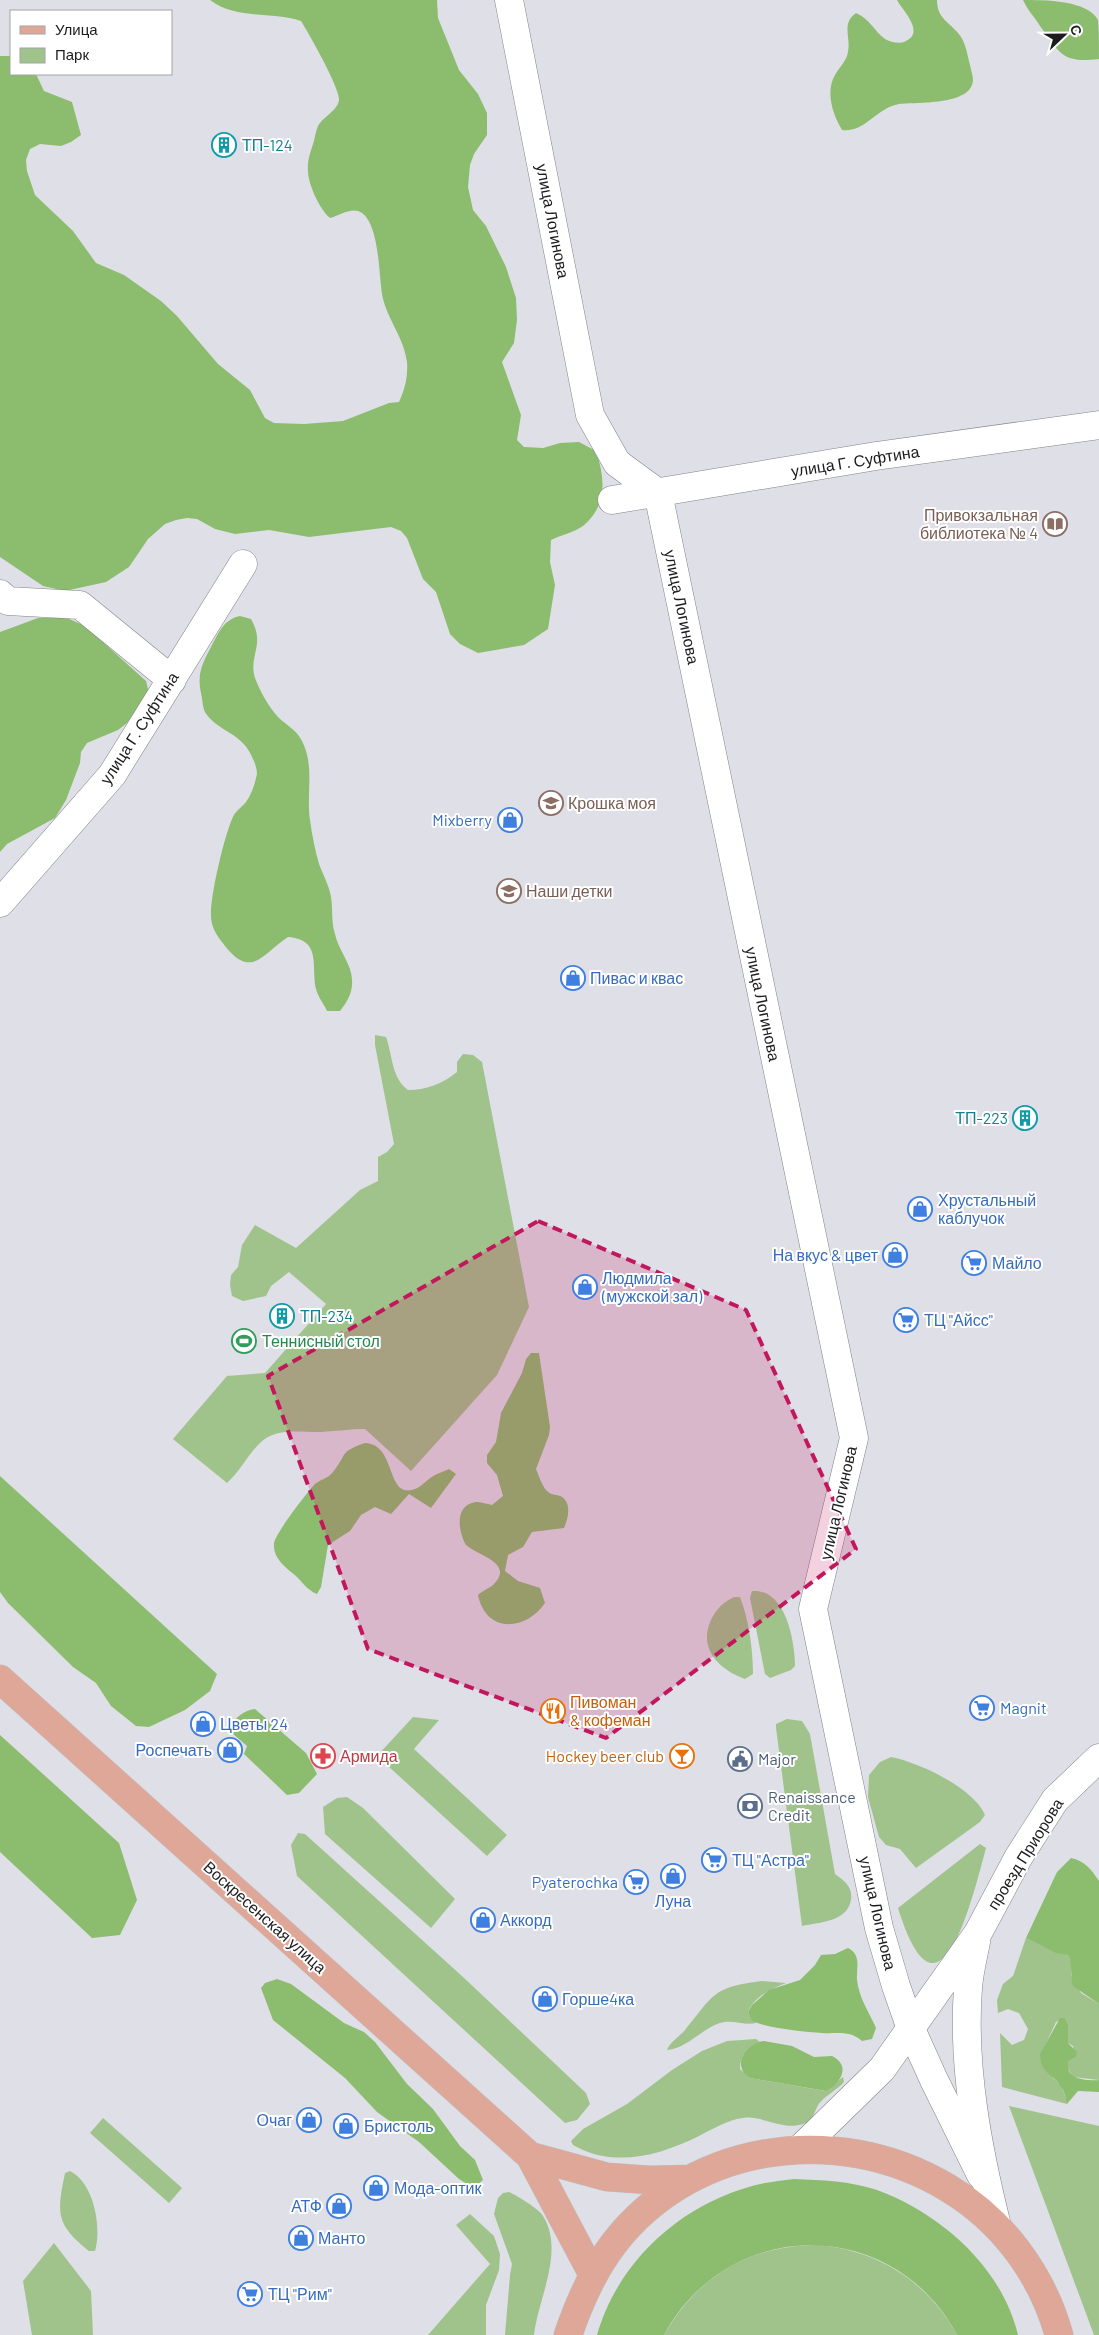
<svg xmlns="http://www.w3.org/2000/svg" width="1099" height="2335" font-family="Barlow,sans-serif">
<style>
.green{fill:#a0c38c}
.forest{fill:#8cbd6e}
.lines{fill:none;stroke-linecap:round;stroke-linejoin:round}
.street-casing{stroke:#828289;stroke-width:29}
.secondary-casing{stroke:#828289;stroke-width:29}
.primary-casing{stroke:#bfbfc0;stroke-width:29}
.street{stroke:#fff;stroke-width:28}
.secondary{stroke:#fff;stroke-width:28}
.primary{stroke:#dfa797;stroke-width:28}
.marked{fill:#c2185b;fill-opacity:0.2;stroke:#c2185b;stroke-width:4;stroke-dasharray:10 6;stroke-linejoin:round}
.labels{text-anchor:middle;stroke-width:4;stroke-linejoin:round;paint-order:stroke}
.culture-label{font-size:16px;fill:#0d838f;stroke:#fff;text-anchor:start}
.street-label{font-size:16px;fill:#1c1c1f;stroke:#fff}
.education-label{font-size:16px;fill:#785e54;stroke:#fff;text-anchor:start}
.shop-label{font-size:16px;fill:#366cbe;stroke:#fff;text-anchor:start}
.leisure-label{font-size:16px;fill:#27864d;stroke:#fff;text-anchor:start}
.food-label{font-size:16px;fill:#c56008;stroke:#fff;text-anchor:start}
.health-label{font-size:16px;fill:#be3a42;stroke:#fff;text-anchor:start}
.service-label{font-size:16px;fill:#4e5e75;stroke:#fff;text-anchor:start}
</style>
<rect width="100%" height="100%" fill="#dfdfe8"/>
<path class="green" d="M375 1035 386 1037C393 1056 391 1077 408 1090 426 1090 442 1084 457 1072V1062L463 1054 473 1055 482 1062 529 1307 497 1375 411 1471 365 1429C350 1429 337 1431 322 1432 301 1433 276 1426 259 1444 247 1456 240 1471 227 1483L173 1439 227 1376 265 1373 326 1304 289 1272 271 1286 266 1296 243 1301 232 1296 230 1285 231 1275 238 1267 242 1245 255 1225 296 1248 360 1190 378 1181V1157L387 1152 394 1144 375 1045Z
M752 1591C786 1588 795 1642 795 1666L791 1670 770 1678 765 1674 750 1598Z
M734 1597H740C749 1620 753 1650 753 1674L745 1679C722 1671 700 1652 709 1625 713 1613 721 1603 734 1597Z
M413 1717 439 1720 414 1749 507 1835 487 1856 377 1756Z
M787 1719 802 1721 810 1734 835 1874C844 1881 853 1886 851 1900 847 1922 820 1922 802 1926L776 1728V1724Z
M891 1757C918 1762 974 1788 985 1815L980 1822 916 1868 900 1849 886 1845 879 1837 868 1797 869 1775 880 1762Z
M347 1797 363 1808 455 1899 431 1928 325 1834 323 1807 337 1798Z
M298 1833 305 1834 463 1977 586 2093 590 2104 577 2120 565 2123 297 1876 291 1845Z
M980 1844 986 1848C972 1900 939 2040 898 1908Z
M1026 1938 1051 1950 1068 1955 1072 1966 1071 1975 1081 1993 1099 2004V2080L1073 2077 1067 2067 1069 2061 1075 2058 1073 2046 1068 2043V2024L1065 2018 1056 2022 1043 2050 1053 2078 1062 2086 1067 2104 1002 2087 1000 2033 1012 2045 1024 2040 1028 2029 1019 2013 1008 2009 998 2013 997 2000 1003 1984 1013 1976Z
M762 1981 786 1983C771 1989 754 1997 748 2012L752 2020 756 2023C745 2026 732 2019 720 2023 701 2029 688 2048 667 2050 669 2043 680 2036 685 2030 714 1995 712 1987 762 1981Z
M756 2039 760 2042C748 2046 740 2055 740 2069L750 2078 825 2091 843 2077 844 2082C837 2090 824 2096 818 2105 814 2113 813 2121 803 2124 783 2131 762 2115 743 2118 727 2120 711 2130 697 2137 658 2156 613 2168 573 2145L571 2141 583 2129 627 2104 672 2070 702 2051 727 2041Z
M1009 2106 1099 2126V2335H1094Z
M103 2118 182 2188 169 2203 90 2133Z
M70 2171C94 2183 102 2227 95 2251H89C55 2224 57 2213 65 2173Z
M509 2192C518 2196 539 2209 543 2216 565 2251 538 2299 534 2335H505L510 2275 512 2264 494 2214 498 2198 503 2193Z
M470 2214 494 2236 500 2254 499 2270 486 2305V2335H428L490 2264 456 2225Z
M54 2243 91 2291 93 2335H32L23 2281Z
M817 2245C878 2250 927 2281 957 2335H664C699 2275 748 2246 817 2245Z"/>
<path class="forest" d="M210 0H437L438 18 459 70 478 94 487 113V135L474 154 470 165 468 187 473 210 486 226 506 267 516 298 517 320 514 343 502 362 521 415 517 440 524 447 543 448 560 443 579 442 596 451C605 478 608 505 583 526 575 532 561 535 551 540L550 562 555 585 548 629 524 645 478 653 460 644 450 634 436 592 423 579 407 538 401 531 391 527 309 537 269 530 235 534 215 529 197 519 187 518 176 520 165 524 148 539 129 567 106 582 65 591 43 586 0 557V56H11V74H36L44 91 72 102 81 135 71 142 61 146 40 144 30 149 26 160 27 171 35 195 73 231 96 263 124 275 161 301 177 316 218 364 250 390 265 418 274 423 304 424 343 421 389 403 399 402C405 389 408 377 407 362 404 337 386 318 382 294 379 274 379 225 362 213 353 206 340 215 330 218 320 210 308 184 308 171 307 160 311 151 314 141 315 136 316 131 318 126 323 117 338 110 339 100 340 88 309 34 301 21 271 11 236 20 210 0Z
M897 0H937C937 18 948 21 958 33 966 42 967 54 970 65 971 70 973 76 973 80 972 106 915 102 899 104 876 108 865 133 842 130 833 115 825 92 835 75 839 68 847 60 848 52 851 36 841 24 856 13 870 19 874 31 885 39 890 42 899 44 904 42 927 33 902 10 897 0Z
M1023 0C1044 0 1088 0 1098 20 1099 30 1099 48 1099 59 1062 64 1059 52 1040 26 1034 16 1028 11 1023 0Z
M240 616 251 619C266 645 248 655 255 678 260 691 268 706 278 717 286 725 297 730 302 741 315 766 306 794 310 820 312 835 315 850 319 864 323 875 329 885 331 897 333 909 331 922 335 934 338 949 352 965 352 980 353 993 347 1002 340 1011H327C324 1004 318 997 316 989 311 965 322 940 288 937 263 953 252 980 225 946 218 937 211 928 211 916 210 896 224 838 232 819 235 811 241 808 246 802 252 794 255 783 257 774 257 769 255 763 253 759 243 733 221 733 207 715 202 709 203 701 201 693 197 674 202 664 211 647 219 632 223 620 240 616Z
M38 618H67L85 626 146 681 149 693 127 723 118 730 87 743 81 752 80 763 66 800 55 818 7 844 0 852V632Z
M531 1353H539L550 1427 549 1435 536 1469C539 1476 542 1486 547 1491 552 1496 557 1494 562 1497 572 1504 568 1519 564 1528L532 1532 523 1547 508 1555 505 1571 518 1581 540 1588 545 1603C526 1631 486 1634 478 1595 483 1590 489 1589 494 1584 514 1563 479 1556 466 1545 459 1533 453 1505 476 1502 481 1502 487 1504 492 1505L503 1496 497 1475 487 1463V1455L496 1442 501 1413 522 1373 526 1359Z
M365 1443C396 1444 386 1496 412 1490 421 1488 427 1479 435 1475 439 1473 445 1471 449 1469L456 1474 431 1508 409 1494 391 1514 375 1507 361 1515 350 1531 328 1545 321 1587 317 1594C306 1590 301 1579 291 1572 283 1565 273 1557 274 1544 274 1535 306 1494 314 1485 320 1479 328 1479 333 1472 348 1453 339 1452 365 1443Z
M0 1476 217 1674 210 1691 185 1710 149 1727 136 1726 111 1706 96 1683 73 1667 8 1603 0 1592Z
M255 1709 306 1753 317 1774 299 1793 287 1795 244 1754 247 1746 232 1733 230 1727C235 1718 244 1710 255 1709Z
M0 1735 119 1843 137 1900 120 1935 92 1938 0 1852Z
M1071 1858C1085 1861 1091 1869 1099 1881V2004L1073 1986C1070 1975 1073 1966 1068 1955L1056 1953 1026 1938 1057 1872Z
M848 1948C862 1955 856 1968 857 1980 859 1998 869 2012 876 2028L872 2039 862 2041C849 2030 838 2034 822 2033 804 2032 767 2028 752 2021L748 2012 752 2005 769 1990 800 1980 815 1965 821 1955 835 1954Z
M277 1979 291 1984 344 2023 364 2032 375 2042 407 2084 433 2109 460 2146 475 2160 483 2180 477 2185 470 2186 459 2179 419 2142 377 2112 345 2078 273 2020 261 1988 265 1983Z
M1060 2018H1065L1068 2024V2043L1077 2052 1075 2058 1069 2061C1063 2079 1086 2081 1099 2080V2092L1078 2091 1067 2104C1065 2099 1065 2092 1062 2088 1054 2073 1041 2076 1040 2054Z
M764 2041 792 2046 814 2057 832 2056C852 2066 840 2084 826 2091L750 2078C731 2067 745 2043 764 2041Z
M794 2179C822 2180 850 2181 877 2190 940 2213 1002 2267 1018 2335H957C893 2215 728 2216 664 2335H597C618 2262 679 2206 752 2186 766 2182 780 2181 794 2179Z"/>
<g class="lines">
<defs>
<path id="street" d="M509 0 590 415 617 463 658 493 854 1438 813 1609 879 1928 896 1986 911 2029 934 2080 981 2175
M612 500 876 456 1099 425
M0 594 8 601 80 605 172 680
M0 903 112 775 243 564"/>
<path id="secondary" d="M976 1942C973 1957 969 1973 968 1988 962 2067 978 2150 997 2226
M801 2148 882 2069 978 1933 1018 1858 1055 1800 1099 1758"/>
<path id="primary" d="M0 1679 530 2156 593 2275
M530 2156 607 2177 650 2180 690 2179
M568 2335C578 2306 589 2279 607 2253 683 2143 836 2120 948 2188 1002 2220 1042 2274 1059 2335"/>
</defs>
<use href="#street" class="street-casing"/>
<use href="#secondary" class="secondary-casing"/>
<use href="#primary" class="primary-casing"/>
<use href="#street" class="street"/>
<use href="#secondary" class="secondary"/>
<use href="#primary" class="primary"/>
</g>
<path class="marked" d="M538 1221 746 1310 856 1549 606 1738 368 1649 268 1376Z"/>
<defs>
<symbol id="building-ring" viewBox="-11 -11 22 22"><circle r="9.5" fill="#fff" stroke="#0f9aa8" stroke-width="1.5"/><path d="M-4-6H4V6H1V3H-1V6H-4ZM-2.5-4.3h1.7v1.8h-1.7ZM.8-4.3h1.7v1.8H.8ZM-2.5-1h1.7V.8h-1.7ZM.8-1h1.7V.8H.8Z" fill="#0f9aa8"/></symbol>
<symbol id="library-ring" viewBox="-11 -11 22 22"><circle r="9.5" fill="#fff" stroke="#8d6e63" stroke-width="1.5"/><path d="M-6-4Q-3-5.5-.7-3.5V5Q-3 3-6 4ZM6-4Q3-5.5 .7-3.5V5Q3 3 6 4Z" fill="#8d6e63"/></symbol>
<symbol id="school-ring" viewBox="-11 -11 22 22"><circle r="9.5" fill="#fff" stroke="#8d6e63" stroke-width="1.5"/><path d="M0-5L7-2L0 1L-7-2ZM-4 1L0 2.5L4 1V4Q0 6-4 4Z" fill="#8d6e63"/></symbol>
<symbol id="shop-ring" viewBox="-11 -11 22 22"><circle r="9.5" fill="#fff" stroke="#3f7fe0" stroke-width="1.5"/><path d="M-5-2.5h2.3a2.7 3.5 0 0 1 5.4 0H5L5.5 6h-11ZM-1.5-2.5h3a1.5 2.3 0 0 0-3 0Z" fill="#3f7fe0"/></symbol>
<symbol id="supermarket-ring" viewBox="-11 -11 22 22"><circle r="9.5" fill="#fff" stroke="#3f7fe0" stroke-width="1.5"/><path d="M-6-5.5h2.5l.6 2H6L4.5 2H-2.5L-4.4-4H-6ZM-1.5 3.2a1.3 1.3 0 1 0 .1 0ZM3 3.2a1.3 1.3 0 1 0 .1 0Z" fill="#3f7fe0"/></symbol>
<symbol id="stadium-ring" viewBox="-11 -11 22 22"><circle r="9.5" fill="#fff" stroke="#2e9e5b" stroke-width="1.5"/><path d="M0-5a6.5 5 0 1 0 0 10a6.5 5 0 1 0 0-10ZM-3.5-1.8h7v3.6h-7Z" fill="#2e9e5b"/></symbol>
<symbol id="restaurant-ring" viewBox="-11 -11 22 22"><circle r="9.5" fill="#fff" stroke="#e8710a" stroke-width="1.5"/><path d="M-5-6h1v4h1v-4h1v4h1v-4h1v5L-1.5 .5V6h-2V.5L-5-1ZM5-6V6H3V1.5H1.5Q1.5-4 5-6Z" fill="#e8710a"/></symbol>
<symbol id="pharmacy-ring" viewBox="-11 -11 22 22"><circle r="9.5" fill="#fff" stroke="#e0444e" stroke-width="1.5"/><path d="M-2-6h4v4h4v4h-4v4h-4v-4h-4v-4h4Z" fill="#e0444e"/></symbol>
<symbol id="bar-ring" viewBox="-11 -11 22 22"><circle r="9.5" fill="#fff" stroke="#e8710a" stroke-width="1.5"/><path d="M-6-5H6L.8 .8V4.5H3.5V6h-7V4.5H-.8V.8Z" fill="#e8710a"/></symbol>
<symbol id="civic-ring" viewBox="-11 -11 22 22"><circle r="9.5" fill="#fff" stroke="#5c6f8a" stroke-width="1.5"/><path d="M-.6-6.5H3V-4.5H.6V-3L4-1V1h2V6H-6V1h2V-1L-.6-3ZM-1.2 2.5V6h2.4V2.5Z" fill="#5c6f8a"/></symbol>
<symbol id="bank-ring" viewBox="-11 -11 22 22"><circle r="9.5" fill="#fff" stroke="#5c6f8a" stroke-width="1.5"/><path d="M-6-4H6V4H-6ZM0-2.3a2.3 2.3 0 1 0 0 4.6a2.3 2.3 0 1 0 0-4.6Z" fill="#5c6f8a"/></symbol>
</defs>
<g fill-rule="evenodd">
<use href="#building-ring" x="210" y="131" width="28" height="28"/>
<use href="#library-ring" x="1041" y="510" width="28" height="28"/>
<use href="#school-ring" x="537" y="789" width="28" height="28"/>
<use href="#shop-ring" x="496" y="806" width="28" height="28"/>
<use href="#school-ring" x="495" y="877" width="28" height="28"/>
<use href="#shop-ring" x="559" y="964" width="28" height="28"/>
<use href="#building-ring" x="1011" y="1104" width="28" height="28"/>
<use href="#shop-ring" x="906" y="1195" width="28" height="28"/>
<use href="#shop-ring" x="881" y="1241" width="28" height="28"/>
<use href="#supermarket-ring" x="960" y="1249" width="28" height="28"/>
<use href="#shop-ring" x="571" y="1273" width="28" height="28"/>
<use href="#building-ring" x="268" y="1302" width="28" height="28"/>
<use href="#supermarket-ring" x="892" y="1306" width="28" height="28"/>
<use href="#stadium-ring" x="230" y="1327" width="28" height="28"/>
<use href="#supermarket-ring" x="968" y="1694" width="28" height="28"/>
<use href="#restaurant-ring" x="539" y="1697" width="28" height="28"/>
<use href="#shop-ring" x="189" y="1710" width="28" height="28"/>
<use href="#shop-ring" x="216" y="1736" width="28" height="28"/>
<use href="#pharmacy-ring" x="309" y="1742" width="28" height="28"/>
<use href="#bar-ring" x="668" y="1742" width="28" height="28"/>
<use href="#civic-ring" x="726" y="1745" width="28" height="28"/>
<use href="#bank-ring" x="736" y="1792" width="28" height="28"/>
<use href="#supermarket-ring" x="700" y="1846" width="28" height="28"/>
<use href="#shop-ring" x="659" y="1862" width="28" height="28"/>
<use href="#supermarket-ring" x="622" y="1868" width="28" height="28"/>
<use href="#shop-ring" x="469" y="1906" width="28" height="28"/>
<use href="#shop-ring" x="531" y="1985" width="28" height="28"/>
<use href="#shop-ring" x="295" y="2106" width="28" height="28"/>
<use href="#shop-ring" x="332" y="2112" width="28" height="28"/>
<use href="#shop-ring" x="362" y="2174" width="28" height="28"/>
<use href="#shop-ring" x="325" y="2192" width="28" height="28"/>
<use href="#shop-ring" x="287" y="2224" width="28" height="28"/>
<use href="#supermarket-ring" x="236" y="2280" width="28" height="28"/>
</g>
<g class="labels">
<g class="culture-label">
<text x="242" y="151">ТП-124</text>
<text x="1008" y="1124" text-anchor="end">ТП-223</text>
<text x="300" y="1322">ТП-234</text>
</g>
<g class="street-label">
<text transform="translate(553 221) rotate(79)" y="6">улица Логинова</text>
<text transform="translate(855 461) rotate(-9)" y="6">улица Г. Суфтина</text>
<text transform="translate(682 607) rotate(78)" y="6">улица Логинова</text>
<text transform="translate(139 728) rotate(-57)" y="6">улица Г. Суфтина</text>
<text transform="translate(763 1004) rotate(78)" y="6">улица Логинова</text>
<text transform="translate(838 1503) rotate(-77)" y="6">улица Логинова</text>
<text transform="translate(1025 1854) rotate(-58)" y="6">проезд Приорова</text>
<text transform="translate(878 1913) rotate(77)" y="6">улица Логинова</text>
<text transform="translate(265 1917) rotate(42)" y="6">Воскресенская улица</text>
</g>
<g class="education-label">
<text x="1038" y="521" text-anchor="end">Привокзальная<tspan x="1038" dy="18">библиотека № 4</tspan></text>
<text x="568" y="809">Крошка моя</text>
<text x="526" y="897">Наши детки</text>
</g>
<g class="shop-label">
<text x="492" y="826" text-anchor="end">Mixberry</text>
<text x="590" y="984">Пивас и квас</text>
<text x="938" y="1206">Хрустальный<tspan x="938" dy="18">каблучок</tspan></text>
<text x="878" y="1261" text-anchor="end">На вкус &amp; цвет</text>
<text x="992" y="1269">Майло</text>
<text x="602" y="1284">Людмила<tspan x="602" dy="18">(мужской зал)</tspan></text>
<text x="924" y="1326">ТЦ "Айсс"</text>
<text x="1000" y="1714">Magnit</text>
<text x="220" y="1730">Цветы 24</text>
<text x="212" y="1756" text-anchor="end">Роспечать</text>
<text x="732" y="1866">ТЦ "Астра"</text>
<text x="618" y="1888" text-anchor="end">Pyaterochka</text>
<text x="673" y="1907" text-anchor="middle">Луна</text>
<text x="500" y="1926">Аккорд</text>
<text x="562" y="2005">Горше4ка</text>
<text x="292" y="2126" text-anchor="end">Очаг</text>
<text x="364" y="2132">Бристоль</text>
<text x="394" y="2194">Мода-оптик</text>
<text x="322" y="2212" text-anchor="end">АТФ</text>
<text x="318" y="2244">Манто</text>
<text x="268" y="2300">ТЦ "Рим"</text>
</g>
<g class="leisure-label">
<text x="262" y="1347">Теннисный стол</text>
</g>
<g class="food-label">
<text x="570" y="1708">Пивоман<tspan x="570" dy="18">&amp; кофеман</tspan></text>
<text x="664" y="1762" text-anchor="end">Hockey beer club</text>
</g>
<g class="health-label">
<text x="340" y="1762">Армида</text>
</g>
<g class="service-label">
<text x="758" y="1765">Major</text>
<text x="768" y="1803">Renaissance<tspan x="768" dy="18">Credit</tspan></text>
</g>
</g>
<rect x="10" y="10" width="162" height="65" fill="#ffffff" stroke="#a4a4a5"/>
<rect x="20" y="26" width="25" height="8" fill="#dfa797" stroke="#a4a4a5"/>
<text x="55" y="35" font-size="15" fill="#1c1c1f">Улица</text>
<rect x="20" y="48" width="25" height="15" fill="#a0c38c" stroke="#a4a4a5"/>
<text x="55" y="60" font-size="15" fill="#1c1c1f">Парк</text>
<g transform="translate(1064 35) rotate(68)" stroke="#ffffff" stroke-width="4" paint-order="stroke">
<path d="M0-4L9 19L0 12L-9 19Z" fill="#1c1c1f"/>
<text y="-8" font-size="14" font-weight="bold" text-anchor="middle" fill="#1c1c1f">С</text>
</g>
</svg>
